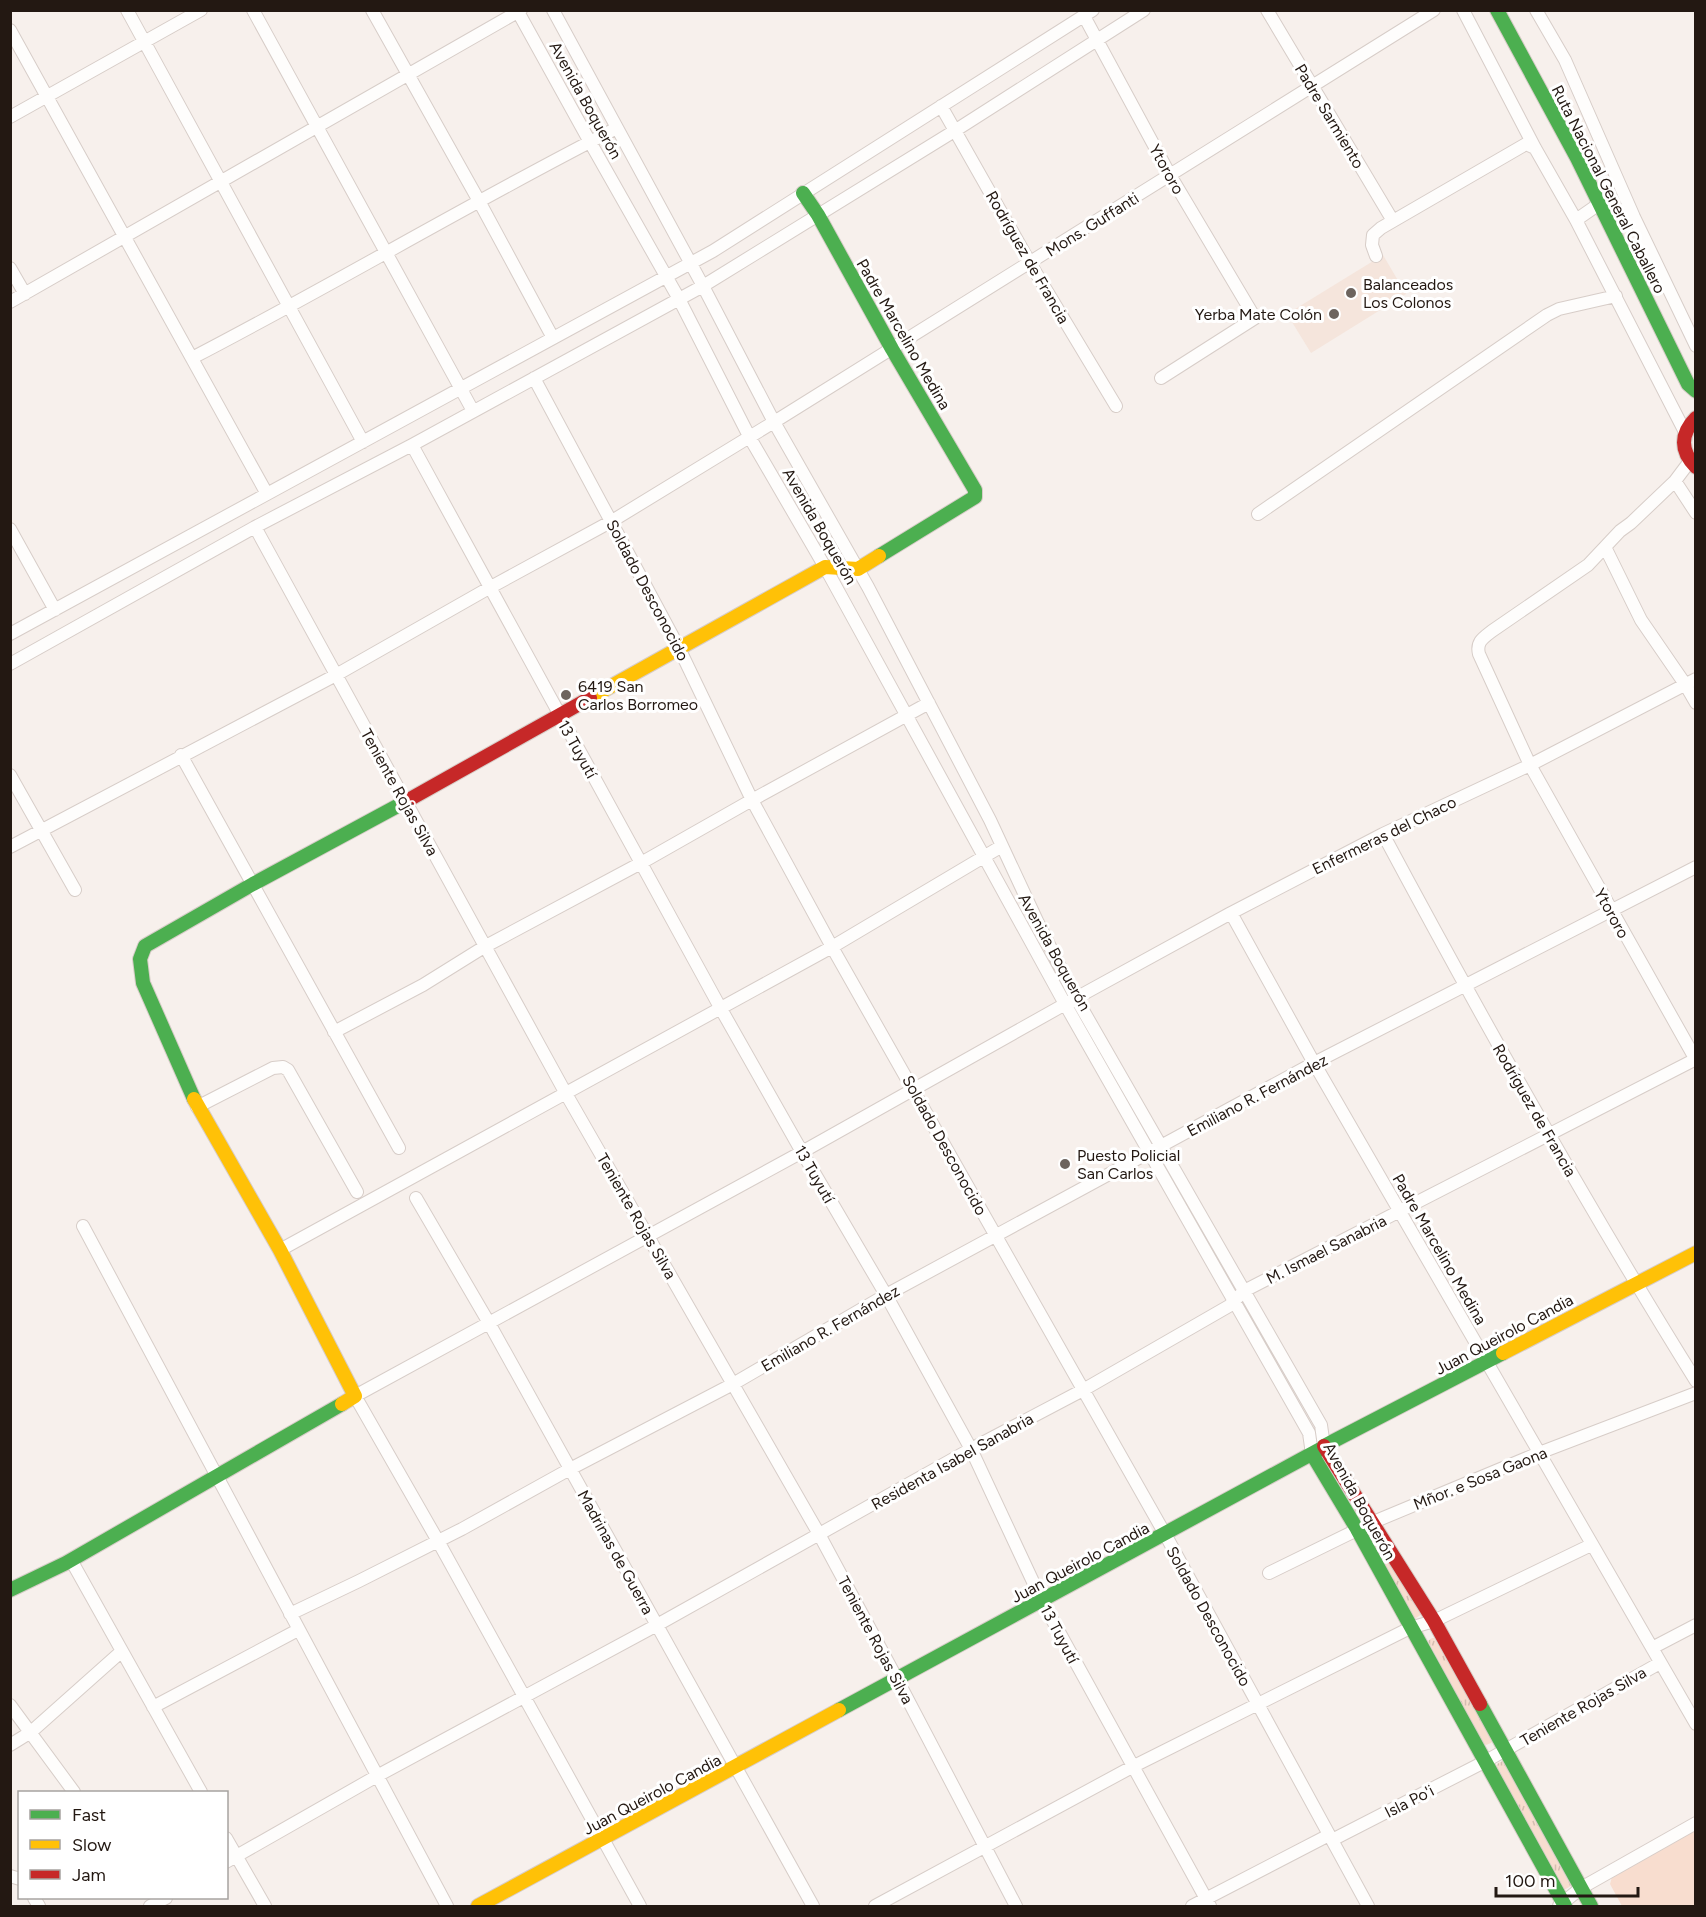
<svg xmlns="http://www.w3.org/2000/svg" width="1706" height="1917" font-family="Figtree,sans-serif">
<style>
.built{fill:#f5e5dc}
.grass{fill:url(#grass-tufts)}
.pitch{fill:#f8ddcf}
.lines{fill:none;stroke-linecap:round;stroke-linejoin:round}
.street-casing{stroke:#d7cdc8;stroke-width:14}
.fast-casing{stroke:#d7cdc8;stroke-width:16}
.slow-casing{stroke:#d7cdc8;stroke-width:16}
.jam-casing{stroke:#d7cdc8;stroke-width:16}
.street{stroke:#fefdfc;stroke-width:12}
.fast{stroke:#4caf50;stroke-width:14}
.slow{stroke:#ffc107;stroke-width:14}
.jam{stroke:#c62828;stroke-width:14}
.poi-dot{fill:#6d645e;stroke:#fff;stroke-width:2}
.labels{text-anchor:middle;stroke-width:6;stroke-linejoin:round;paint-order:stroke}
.street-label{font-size:16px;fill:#231812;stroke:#fff}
.poi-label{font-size:16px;fill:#231812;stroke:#fff;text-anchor:start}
</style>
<defs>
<pattern id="grass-tufts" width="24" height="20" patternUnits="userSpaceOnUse" patternTransform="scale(1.5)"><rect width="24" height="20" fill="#f8ddcf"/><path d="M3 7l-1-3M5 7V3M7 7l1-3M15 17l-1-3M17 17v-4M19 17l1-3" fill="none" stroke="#d4bdb1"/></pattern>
</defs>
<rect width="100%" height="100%" fill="#f7f0ec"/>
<path class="built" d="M1383 255 1406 294 1311 353 1287 314Z"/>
<path class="grass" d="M1368 1529 1422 1614 1416 1618 1412 1616 1367 1530Z
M1432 1638H1434L1493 1741 1491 1743 1486 1745 1483 1743 1428 1641Z
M1503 1761 1571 1886 1564 1890 1496 1768 1498 1763Z"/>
<path class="pitch" d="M1695 1829V1906H1622L1610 1884 1612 1877Z"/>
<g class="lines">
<defs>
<path id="street" d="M127 10 363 442
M253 10 473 411
M372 10 479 201 553 338
M517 10 590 142 679 299 750 438 825 567 1065 1004 1309 1433 1312 1454
M553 10 703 286 774 422 868 587 990 820 1038 923 1076 998 1321 1425 1324 1446
M1267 10 1393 221
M1463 10 1535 148 1576 220 1685 432
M1536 10 1565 60 1634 217 1696 346
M1084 16 1170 175 1255 318 1161 378
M10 30 267 494
M941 106 1030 263 1116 406
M10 117 201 10
M1576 220 1599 204
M1376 256 1372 245 1373 235 1381 228 1526 144 1535 148
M10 268 25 294
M10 302 521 10
M192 358C335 284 473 201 617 128
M534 378 679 648 752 800 832 947 1165 1534 1368 1906
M412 445 721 1009 802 1152 886 1295 971 1449 1042 1601 1210 1906
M1690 461 1675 481 1631 523 1620 531 1588 565 1492 631C1483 638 1476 642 1479 654L1530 765 1696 1060
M1675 481 1696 513
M1258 514 1547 315 1559 309 1616 296
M255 527 565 1092 819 1534 897 1679 1016 1906
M10 529 55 610
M1605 547 1641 620 1685 684 1696 703
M10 634 713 251 1093 10
M10 664 255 527 412 445 703 286 956 130 1144 10
M181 755 399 1148
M10 775 75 890
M1383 834C1482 1019 1585 1203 1696 1381
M10 847 336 675 489 588 612 521 774 422 1434 10
M1231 913 1314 1063 1696 1724
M334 1032 423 985 484 947 641 863 752 800 929 703
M197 1107 273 1068 283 1067 288 1070 357 1192
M416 1198 489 1323 813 1906
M83 1226 447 1906
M280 1250 832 947 1002 846
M71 1560 201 1792
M1269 1573 1371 1523 1539 1453 1696 1393
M290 1614 359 1581 462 1529 570 1469 733 1384 886 1295 1314 1063 1696 867
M1652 1648 1696 1625
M10 1705 74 1792
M153 1707 298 1630
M10 1745 31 1732 122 1651
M226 1838 265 1906
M1332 1840 1486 1761 1660 1663
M226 1862 377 1776 657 1625 971 1449 1083 1390 1229 1306 1244 1291 1696 1059
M10 1876 20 1879
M34 1898 39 1906
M150 1906 166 1898
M640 1906 438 1541 355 1396 802 1152 1076 998 1231 913 1383 834 1530 765 1696 679
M875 1906 1132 1767 1410 1628 1434 1621 1591 1545
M1192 1906 1329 1835
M1559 1906 1581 1888 1696 1823"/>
<path id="fast" d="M1497 10 1577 158 1688 384 1696 391
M803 193 818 215 892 349 975 490V497L879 556
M194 1099 143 983 140 959 145 946 253 884 403 803
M1312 1454 1357 1529 1565 1906
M10 1590 66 1563 342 1404
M1480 1704 1591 1906
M839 1710 1326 1446H1324L1503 1353"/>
<path id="slow" d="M590 698 825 567 858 569 879 556
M194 1099 280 1250 355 1396 342 1404
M1503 1353 1696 1253
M478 1906 839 1710"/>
<path id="jam" d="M1696 418C1680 434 1680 451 1696 467
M403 803 590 698
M1324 1446 1434 1621 1480 1704"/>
</defs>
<use href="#street" class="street-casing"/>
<use href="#fast" class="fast-casing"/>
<use href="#slow" class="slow-casing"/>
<use href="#jam" class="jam-casing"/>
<use href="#street" class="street"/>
<use href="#fast" class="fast"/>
<use href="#slow" class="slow"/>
<use href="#jam" class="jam"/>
</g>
<g class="poi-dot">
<circle cx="1351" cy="293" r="6"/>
<circle cx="1334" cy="314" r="6"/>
<circle cx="566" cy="695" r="6"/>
<circle cx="1065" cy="1164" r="6"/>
</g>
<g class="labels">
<g class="street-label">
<text transform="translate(586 100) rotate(61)" y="6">Avenida Boquerón</text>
<text transform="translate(1330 116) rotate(59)" y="6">Padre Sarmiento</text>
<text transform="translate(1167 169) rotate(61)" y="6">Ytororo</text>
<text transform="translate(1609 189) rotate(63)" y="6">Ruta Nacional General Caballero</text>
<text transform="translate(1092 224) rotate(-32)" y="6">Mons. Guffanti</text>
<text transform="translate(1028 257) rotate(60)" y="6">Rodríguez de Francia</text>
<text transform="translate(904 334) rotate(60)" y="6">Padre Marcelino Medina</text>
<text transform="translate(820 526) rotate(60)" y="6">Avenida Boquerón</text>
<text transform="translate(648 590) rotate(62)" y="6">Soldado Desconocido</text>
<text transform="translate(578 749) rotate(61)" y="6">13 Tuyutí</text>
<text transform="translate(400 792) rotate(61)" y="6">Teniente Rojas Silva</text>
<text transform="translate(1384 835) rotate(-26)" y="6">Enfermeras del Chaco</text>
<text transform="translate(1612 913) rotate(61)" y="6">Ytororo</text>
<text transform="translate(1055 952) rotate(61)" y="6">Avenida Boquerón</text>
<text transform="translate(1257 1095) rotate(-28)" y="6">Emiliano R. Fernández</text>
<text transform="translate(1535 1110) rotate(60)" y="6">Rodríguez de Francia</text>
<text transform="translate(945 1145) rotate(61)" y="6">Soldado Desconocido</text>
<text transform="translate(815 1174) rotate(60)" y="6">13 Tuyutí</text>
<text transform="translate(637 1216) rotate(60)" y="6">Teniente Rojas Silva</text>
<text transform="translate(1326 1249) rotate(-27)" y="6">M. Ismael Sanabria</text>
<text transform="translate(1440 1249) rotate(60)" y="6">Padre Marcelino Medina</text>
<text transform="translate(830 1328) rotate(-30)" y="6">Emiliano R. Fernández</text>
<text transform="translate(1504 1334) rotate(-28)" y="6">Juan Queirolo Candia</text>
<text transform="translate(952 1461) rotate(-29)" y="6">Residenta Isabel Sanabria</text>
<text transform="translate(1480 1478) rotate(-22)" y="6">Mñor. e Sosa Gaona</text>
<text transform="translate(1360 1501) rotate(61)" y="6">Avenida Boquerón</text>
<text transform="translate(616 1552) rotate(61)" y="6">Madrinas de Guerra</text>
<text transform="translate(1080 1562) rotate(-28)" y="6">Juan Queirolo Candia</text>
<text transform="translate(1209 1616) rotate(61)" y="6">Soldado Desconocido</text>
<text transform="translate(1060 1634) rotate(62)" y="6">13 Tuyutí</text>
<text transform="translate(876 1640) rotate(62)" y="6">Teniente Rojas Silva</text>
<text transform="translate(1583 1706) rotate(-30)" y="6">Teniente Rojas Silva</text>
<text transform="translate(652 1794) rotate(-28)" y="6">Juan Queirolo Candia</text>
<text transform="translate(1409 1801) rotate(-27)" y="6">Isla Po'i</text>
</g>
<g class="poi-label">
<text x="1363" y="290">Balanceados<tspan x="1363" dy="18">Los Colonos</tspan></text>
<text x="1322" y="320" text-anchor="end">Yerba Mate Colón</text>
<text x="578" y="692">6419 San<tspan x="578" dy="18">Carlos Borromeo</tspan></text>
<text x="1077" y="1161">Puesto Policial<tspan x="1077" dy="18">San Carlos</tspan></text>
</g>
</g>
<rect width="1706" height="1917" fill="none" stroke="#231812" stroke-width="24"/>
<rect x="18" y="1791" width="210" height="108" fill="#ffffff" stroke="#a7a3a0" stroke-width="1.5"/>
<rect x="30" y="1810" width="30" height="9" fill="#4caf50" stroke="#a7a3a0" stroke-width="1.5"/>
<text x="72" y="1821" font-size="18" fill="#231812">Fast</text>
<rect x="30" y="1840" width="30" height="9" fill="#ffc107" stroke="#a7a3a0" stroke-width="1.5"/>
<text x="72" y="1851" font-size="18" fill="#231812">Slow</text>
<rect x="30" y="1870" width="30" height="9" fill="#c62828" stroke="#a7a3a0" stroke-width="1.5"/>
<text x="72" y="1881" font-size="18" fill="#231812">Jam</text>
<path d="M1496 1887v9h142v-9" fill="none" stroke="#231812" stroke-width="3"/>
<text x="1505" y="1887" font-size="18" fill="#231812" stroke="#ffffff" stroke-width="4.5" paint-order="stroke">100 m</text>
</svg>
